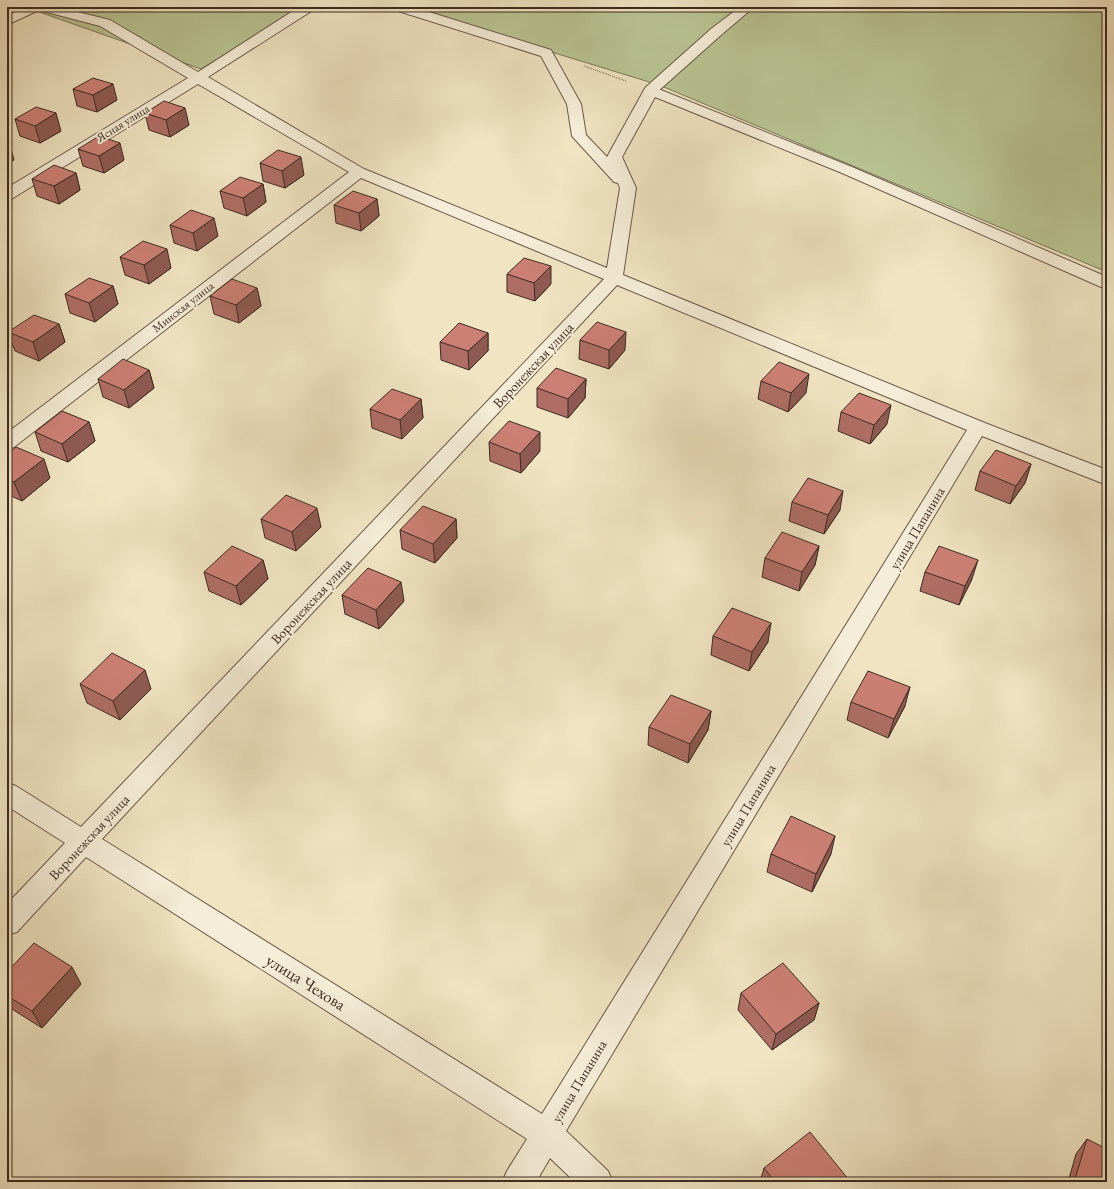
<svg xmlns="http://www.w3.org/2000/svg" width="1114" height="1189" font-family="'EB Garamond',serif">
<style>
.green{fill:#b9c493;stroke:#7b785a}
.lines{fill:none;stroke-linecap:round;stroke-linejoin:round}
.service-casing{stroke:#6a5949;stroke-width:2}
.minor-casing{stroke:#6a5949;stroke-width:2}
.path{stroke:#3d2b21;stroke-width:1.5;stroke-dasharray:0.5 1.5;stroke-linecap:butt}
.service{fill:#f5edd7;fill-rule:evenodd}
.minor{fill:#f5edd7;fill-rule:evenodd}
.wall{fill:#af6e65;stroke:#3d2b21}
.shaded-wall{fill:#8f5a52;stroke:#3d2b21}
.building{fill:#cc8075;stroke:#3d2b21}
.labels{text-anchor:middle;stroke-width:4;stroke-linejoin:round;paint-order:stroke}
.far-street-label{font-size:12px;fill:#3d2b21;stroke:#f5edd7}
.street-label{font-size:14px;fill:#3d2b21;stroke:#f5edd7}
.near-street-label{font-size:17px;fill:#3d2b21;stroke:#f5edd7}
</style>
<rect width="100%" height="100%" fill="#f0e4c2"/>
<filter id="stains"><feTurbulence type="fractalNoise" baseFrequency=".005" numOctaves="4"/><feColorMatrix values="0 0 0 0 .2 0 0 0 0 .09 0 0 0 0 .02 0 0 0 .5 -.17"/></filter>
<radialGradient id="worn" r=".72"><stop offset=".6" stop-color="#630" stop-opacity="0"/><stop offset="1" stop-color="#630" stop-opacity=".3"/></radialGradient>
<path class="green" d="M25 7H303L201 69Z
M405 7H1107V272L659 85Z"/>
<g class="lines">
<defs>
<path id="service" d="M740 7H754L721 35 656 93 651 94 646 93 644 90 646 87 711 29Z"/>
<path id="minor" d="M25 7H57L110 20 198 72 299 7H314L313 10 208 77 364 169 607 268 620 188 618 183 614 182 572 136 567 104 541 56 395 10 394 7H413L551 50 581 104 586 135 607 157 644 90 646 87 651 86 852 167 1107 277V288L1101 287 842 173 655 97 622 157 636 188 623 275 985 423 1107 470V485L982 436 566 1131 608 1171 613 1182H575L550 1158 536 1182H502L507 1171 527 1139 86 857 17 932 7 935V904L65 843 7 806V783L16 786 81 827 604 279 361 178 14 447 7 449V433L349 172 198 84 13 198 7 200V188L188 78 100 26 39 10 7 25V16ZM617 285 967 430 542 1114 102 839Z"/>
</defs>
<use href="#service" class="service-casing"/>
<use href="#minor" class="minor-casing"/>
<path class="path" d="M584 66 626 81"/>
<use href="#service" class="service"/>
<use href="#minor" class="minor"/>
</g>
<path class="wall" d="M73 89 117 100 97 112 77 106Z
M145 113 189 125 170 137 149 130Z
M15 119 61 131 40 143 20 136Z
M78 149 124 160 104 173 83 166Z
M260 163 304 175 285 188 263 181Z
M76 173 80 190 59 204 37 196 32 179Z
M263 184 266 202 247 216 224 208 220 191Z
M377 199 379 216 361 231 336 223 334 205Z
M170 225 218 236 197 251 174 243Z
M120 257 171 268 149 284 125 275Z
M507 274 551 284 535 301 507 292Z
M113 286 118 304 95 322 70 313 65 294Z
M257 288 261 306 239 323 214 314 210 296Z
M59 324 65 342 39 361 15 351 8 332Z
M488 333V351L469 370 441 360 440 342Z
M580 340 625 350 609 369 579 359Z
M149 370 154 388 129 408 103 397 98 379Z
M586 379 585 398 568 418 537 407V388Z
M761 381 806 393 788 412 758 399Z
M421 399 423 418 402 439 372 428 370 409Z
M841 412 887 424 870 444 838 431Z
M89 422 95 441 68 462 41 451 35 432Z
M489 442 540 451 521 473 490 461Z
M7 454 50 478 22 501 7 494Z
M1031 464 1025 483 1010 504 975 490 980 471Z
M792 502 840 510 824 534 789 521Z
M261 519 321 527 296 551 265 538Z
M456 519 457 538 435 563 402 549 400 530Z
M1107 539V547L1104 546Z
M819 546 815 565 799 591 762 577 765 558Z
M263 560 268 579 241 605 209 591 204 572Z
M925 572 972 579 959 605 920 591Z
M342 595 404 601 379 629 345 614Z
M713 636 768 642 749 671 711 655Z
M80 684 151 689 120 720 87 703Z
M851 702 905 706 888 738 847 720Z
M711 711 708 730 688 763 648 745 649 727Z
M771 854H831L812 892 767 872Z
M7 972 81 984 42 1028 7 1006Z
M741 993 819 1003 814 1020 772 1050 738 1010Z
M1087 1139 1107 1182H1068L1076 1154Z
M764 1168 848 1182H760Z"/>
<path class="shaded-wall" d="M113 84 117 100 97 112 93 95Z
M185 108 189 125 170 137 166 120Z
M56 113 61 131 40 143 35 126Z
M9 142 14 160 7 164V143Z
M120 143 124 160 104 173 99 156Z
M301 157 304 175 285 188 282 171Z
M76 173 80 190 59 204 54 186Z
M263 184 266 202 247 216 243 198Z
M377 199 379 216 361 231 359 213Z
M214 218 218 236 197 251 193 233Z
M167 249 171 268 149 284 144 265Z
M551 266V284L535 301 534 283Z
M113 286 118 304 95 322 89 303Z
M257 288 261 306 239 323 236 305Z
M59 324 65 342 39 361 33 342Z
M626 332 625 350 609 369V350Z
M488 333V351L469 370 468 351Z
M149 370 154 388 129 408 124 390Z
M809 374 806 393 788 412 791 393Z
M586 379 585 398 568 418V399Z
M421 399 423 418 402 439 400 420Z
M891 405 887 424 870 444 874 425Z
M89 422 95 441 68 462 62 444Z
M540 432V451L521 473 520 454Z
M44 459 50 478 22 501 14 482Z
M1031 464 1025 483 1010 504 1016 486Z
M843 491 840 510 824 534 828 515Z
M317 508 321 527 296 551 292 532Z
M456 519 457 538 435 563 433 544Z
M819 546 815 565 799 591 802 572Z
M263 560 268 579 241 605 236 586Z
M978 560 972 579 959 605 965 586Z
M401 582 404 601 379 629 376 610Z
M771 623 768 642 749 671 752 652Z
M145 670 151 689 120 720 113 701Z
M910 687 905 706 888 738 894 719Z
M711 711 708 730 688 763 690 744Z
M835 836 831 854 812 892 816 874Z
M72 967 81 984 42 1028 32 1011Z
M819 1003 814 1020 772 1050 776 1034Z"/>
<path class="building" d="M93 78 113 84 93 95 73 89Z
M164 101 185 108 166 120 145 113Z
M36 107 56 113 35 126 15 119Z
M99 136 120 143 99 156 78 149Z
M278 150 301 157 282 171 260 163Z
M54 165 76 173 54 186 32 179Z
M240 177 263 184 243 198 220 191Z
M353 191 377 199 359 213 334 205Z
M191 210 214 218 193 233 170 225Z
M143 241 167 249 144 265 120 257Z
M524 258 551 266 534 283 507 274Z
M89 278 113 286 89 303 65 294Z
M232 279 257 288 236 305 210 296Z
M34 315 59 324 33 342 8 332Z
M597 322 626 332 609 350 580 340Z
M459 323 488 333 468 351 440 342Z
M123 359 149 370 124 390 98 379Z
M779 362 809 374 791 393 761 381Z
M556 368 586 379 568 399 537 388Z
M392 389 421 399 400 420 370 409Z
M859 393 891 405 874 425 841 412Z
M62 411 89 422 62 444 35 432Z
M509 421 540 432 520 454 489 442Z
M16 447 44 459 14 482 7 479V454Z
M996 450 1031 464 1016 486 980 471Z
M808 478 843 491 828 515 792 502Z
M286 495 317 508 292 532 261 519Z
M423 506 456 519 433 544 400 530Z
M782 532 819 546 802 572 765 558Z
M232 546 263 560 236 586 204 572Z
M939 546 978 560 965 586 925 572Z
M368 568 401 582 376 610 342 595Z
M732 608 771 623 752 652 713 636Z
M112 653 145 670 113 701 80 684Z
M868 671 910 687 894 719 851 702Z
M671 695 711 711 690 744 649 727Z
M791 816 835 836 816 874 771 854Z
M34 943 72 967 32 1011 7 996V972Z
M783 963 819 1003 776 1034 741 993Z
M810 1132 849 1180 846 1182H775L764 1168Z
M1087 1139 1107 1149V1182H1074Z"/>
<g class="labels">
<g class="far-street-label">
<text transform="translate(123 123) rotate(-32)" y="4">Ясная улица</text>
<text transform="translate(183 307) rotate(-38)" y="4">Минская улица</text>
</g>
<g class="street-label">
<text transform="translate(533 365) rotate(-47)" y="5">Воронежская улица</text>
<text transform="translate(917 528) rotate(-59)" y="5">улица Папанина</text>
<text transform="translate(311 601) rotate(-47)" y="5">Воронежская улица</text>
<text transform="translate(748 805) rotate(-59)" y="5">улица Папанина</text>
<text transform="translate(89 837) rotate(-47)" y="5">Воронежская улица</text>
<text transform="translate(579 1081) rotate(-59)" y="5">улица Папанина</text>
</g>
<g class="near-street-label">
<text transform="translate(306 982) rotate(32)" y="6">улица Чехова</text>
</g>
</g>
<rect width="1114" height="1189" fill="none" stroke="#f0e4c2" stroke-width="24"/>
<rect x="8" y="8" width="1098" height="1173" fill="none" stroke="#3d2b21" stroke-width="2"/>
<rect x="12" y="12" width="1090" height="1165" fill="none" stroke="#3d2b21"/>
<rect width="100%" height="100%" filter="url(#stains)"/>
<rect width="100%" height="100%" fill="url(#worn)"/>
</svg>
